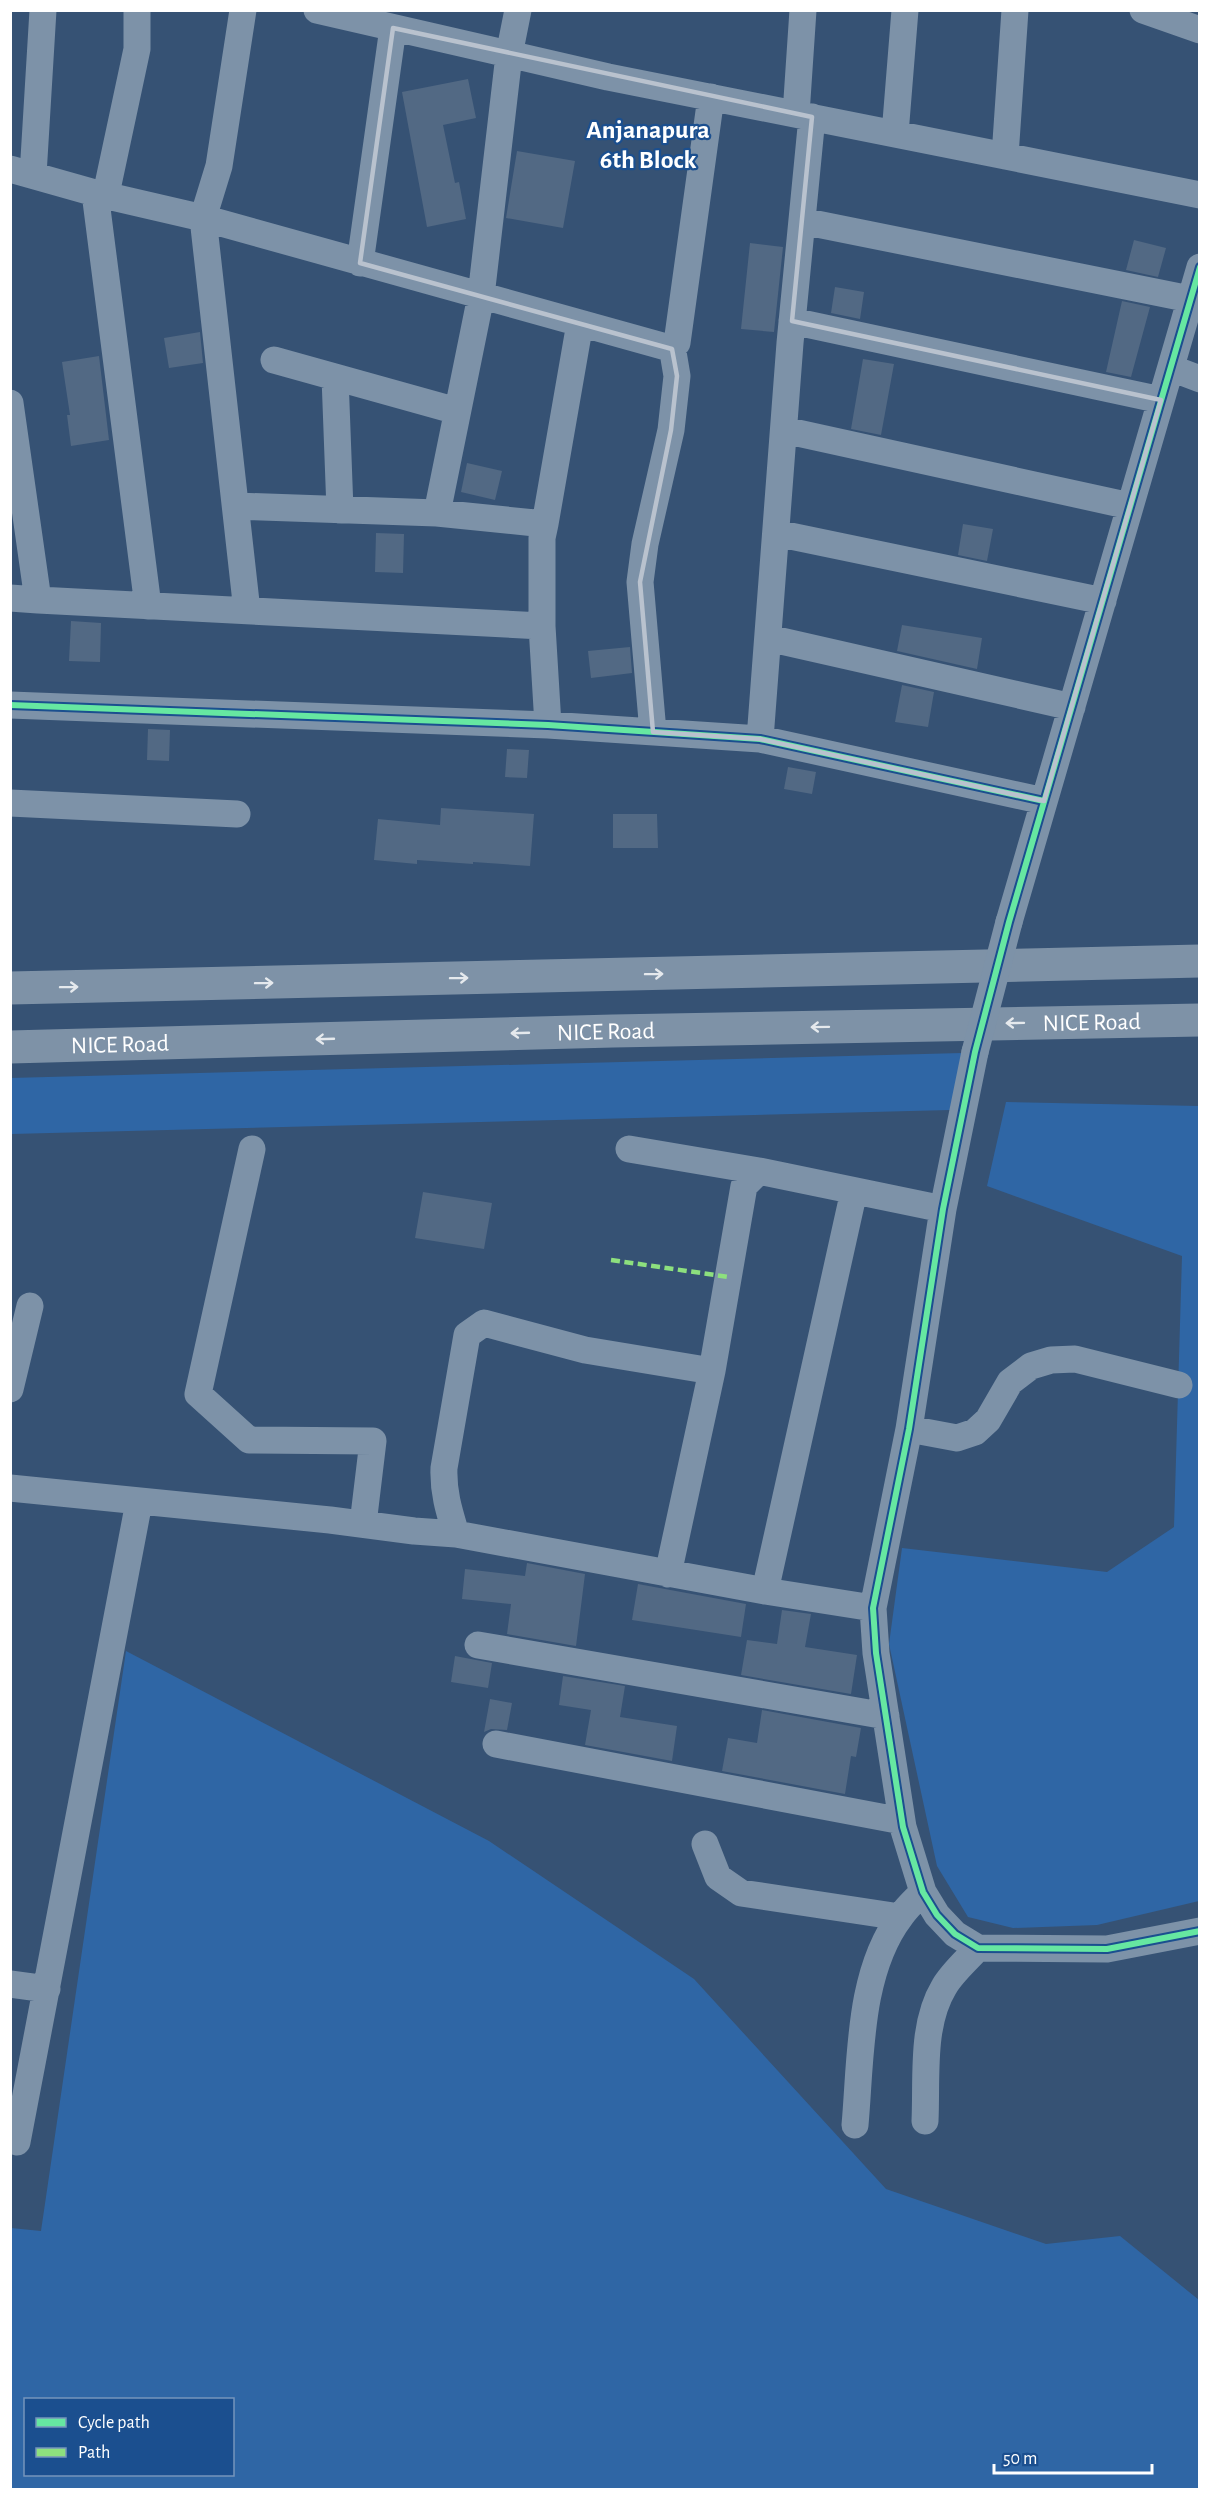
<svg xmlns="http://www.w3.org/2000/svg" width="1210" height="2500" font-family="'Alegreya Sans',sans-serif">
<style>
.green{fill:#2f66a5;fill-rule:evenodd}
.building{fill:#526984}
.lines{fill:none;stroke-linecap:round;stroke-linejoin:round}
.minor{stroke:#7d92a8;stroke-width:27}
.highway{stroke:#7e92a7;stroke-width:33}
.minor-bridge{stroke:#7d92a8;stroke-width:27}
.quiet{stroke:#8de07e;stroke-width:4.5;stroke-dasharray:9 4.5;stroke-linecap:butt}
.cycleway-casing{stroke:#1b4f8f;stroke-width:10}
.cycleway{stroke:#66e7a1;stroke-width:6}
.oneway{stroke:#e5e9ed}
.marked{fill:none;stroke:#b9c2ce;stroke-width:4.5;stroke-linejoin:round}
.labels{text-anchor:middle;stroke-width:4.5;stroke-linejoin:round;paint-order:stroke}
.street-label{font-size:24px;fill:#fff;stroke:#1b4f8f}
.neighbourhood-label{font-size:26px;font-weight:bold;fill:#fff;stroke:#1b4f8f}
</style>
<rect width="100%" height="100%" fill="#365274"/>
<path class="green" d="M962 1053 950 1110 11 1134 10 1078Z
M1006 1102 1199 1106V1901L1097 1925 1013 1928 968 1917 937 1866 889 1644 902 1548 1107 1572 1174 1527 1182 1256 987 1186Z
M126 1651 489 1841 694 1979 886 2189 1046 2244 1120 2236 1199 2300V2489H11V2228L41 2231ZM26 2400H232V2474H26Z"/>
<path class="building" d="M468 79 476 118 443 125 455 183 459 182 466 219 427 227 402 92Z
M517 151 575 161 563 228 506 218Z
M1134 240 1166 248 1158 277 1126 270Z
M750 243 783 247 774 332 741 329Z
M835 287 864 292 860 319 831 313Z
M1122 301 1150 307 1131 377 1106 372Z
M200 332 203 363 169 368 164 338Z
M99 356 109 440 71 446 67 415H70L62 362Z
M863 359 894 364 881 435 851 429Z
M467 463 502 471 495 500 461 492Z
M963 524 993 529 987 561 958 555Z
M376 533 404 534 403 573 375 572Z
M71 621 101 623 100 662 69 661Z
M902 625 982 638 977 669 897 651Z
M630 647 632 673 591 678 588 651Z
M902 685 934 692 928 727 895 722Z
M148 729 170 730 169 761 147 760Z
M507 749 529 750 527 778 505 777Z
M788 767 816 772 812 794 784 789Z
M441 808 534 814 530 866 473 862V864L417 860V864L374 860 378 819 440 825Z
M613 814H657L658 848H613Z
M423 1192 492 1203 484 1249 415 1238Z
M527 1563 585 1574 576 1646 507 1634 511 1604 462 1599 465 1569 525 1576Z
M638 1584 746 1604 741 1637 632 1620Z
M782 1610 811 1614 805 1647 857 1655 851 1694 741 1675 747 1640 777 1644Z
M455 1656 492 1663 488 1688 451 1682Z
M563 1676 625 1686 620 1717 677 1726 672 1761 585 1745 591 1710 559 1705Z
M490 1699 512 1703 507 1730 491 1729 484 1732Z
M762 1710 861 1728 856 1757 851 1756 845 1794 722 1771 728 1738 757 1743Z"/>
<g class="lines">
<path class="minor" d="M243 10 219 166 203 218 666 347 677 343 711 97
M317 10 608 77 895 134
M905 10 895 134 1200 195
M1143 10 1200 30
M796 114 803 10
M1005 156 1015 10
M10 169 95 193 148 606
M33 175 43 10
M95 193 203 218 247 611
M106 194 137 49V10
M802 221 1190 299
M360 263 393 28
M792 321 1161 400
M274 360 457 411
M1171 368 1200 379
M335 377 340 510
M10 403 38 600 10 598
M784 430 1130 506
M236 506 437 513 545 524 542 538V626
M437 513 481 296 509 55 518 10
M545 524 580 323
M776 533 1103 601
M38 600 542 626 548 725
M768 638 1072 707
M10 705 548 725 760 739 1044 801
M653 732 640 582 645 544 671 430 677 376 672 346
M760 739 790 343 812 117
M10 803 237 814
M1009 922 1200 267
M975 1052 943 1209 909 1429 873 1608 876 1653 903 1827 923 1892 937 1915 955 1934 978 1948 1107 1949 1200 1931
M252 1149 198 1394 249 1440 373 1441 363 1524
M629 1149 759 1171
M10 1389 30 1306
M909 1429 957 1438 975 1432 988 1420 1010 1382 1031 1366 1051 1360 1075 1359 1179 1385
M10 1488 330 1520 414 1531 456 1534 765 1591 873 1608
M456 1534C449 1511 443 1492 444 1468L467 1335 484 1323 585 1350 712 1371 744 1186 759 1171 943 1209
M668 1574 712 1371
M765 1591 854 1191
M478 1645 886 1716
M496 1744 902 1821
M705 1844 718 1877 741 1893 900 1917
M10 1984 47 1989
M925 2121C927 2077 921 2025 944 1987 952 1973 967 1960 978 1948
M855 2125C861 2059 858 1972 901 1916 907 1907 915 1900 923 1892
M17 2142 139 1502"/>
<g class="highway">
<path d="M10 988 1200 961"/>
<path id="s1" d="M10 1047 613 1031 1200 1020"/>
</g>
<path class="minor-bridge" d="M975 1052 1009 922"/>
<path class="quiet" d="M611 1260 729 1277"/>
<defs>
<path id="cycleway" d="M1200 267 1009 922 975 1052 943 1209 909 1429 873 1608 876 1653 903 1827 923 1892 937 1915 955 1934 978 1948 1107 1949 1200 1931
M10 705 548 725 760 739 1044 801"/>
</defs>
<use href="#cycleway" class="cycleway-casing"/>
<use href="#cycleway" class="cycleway"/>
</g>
<defs><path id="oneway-shaft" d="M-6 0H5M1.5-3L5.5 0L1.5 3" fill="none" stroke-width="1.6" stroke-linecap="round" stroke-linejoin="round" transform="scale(1.5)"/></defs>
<g class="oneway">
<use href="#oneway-shaft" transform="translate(654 974) rotate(-1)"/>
<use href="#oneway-shaft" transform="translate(459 978) rotate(-1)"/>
<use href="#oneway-shaft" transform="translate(264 983) rotate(-1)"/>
<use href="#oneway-shaft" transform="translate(69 987) rotate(-1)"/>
<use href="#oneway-shaft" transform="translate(1015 1023) rotate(179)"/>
<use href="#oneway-shaft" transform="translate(820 1027) rotate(179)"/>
<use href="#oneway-shaft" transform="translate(520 1033) rotate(178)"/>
<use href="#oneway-shaft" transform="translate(325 1039) rotate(178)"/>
</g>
<path class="marked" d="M393 28 812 117 792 321 1161 400 1044 801 760 739 653 732 640 582 671 430 677 376 672 349 360 263Z"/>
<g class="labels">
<g class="street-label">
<text dy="8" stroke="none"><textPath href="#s1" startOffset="1082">NICE Road</textPath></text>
<text dy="8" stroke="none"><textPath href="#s1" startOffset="596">NICE Road</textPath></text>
<text dy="8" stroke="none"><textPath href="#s1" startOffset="110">NICE Road</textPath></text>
</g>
<g class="neighbourhood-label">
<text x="648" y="138">Anjanapura<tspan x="648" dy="30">6th Block</tspan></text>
</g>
</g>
<rect width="1210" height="2500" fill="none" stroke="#ffffff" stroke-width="24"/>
<rect x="24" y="2398" width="210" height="78" fill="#1b4f8f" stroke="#7695bc" stroke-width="1.5"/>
<rect x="36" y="2418" width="30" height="9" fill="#66e7a1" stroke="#7695bc" stroke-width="1.5"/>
<text x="78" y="2428" font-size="18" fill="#ffffff">Cycle path</text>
<rect x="36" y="2448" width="30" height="9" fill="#8de07e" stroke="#7695bc" stroke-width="1.5"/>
<text x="78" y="2458" font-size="18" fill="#ffffff">Path</text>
<path d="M994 2464v9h158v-9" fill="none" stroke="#ffffff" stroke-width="3"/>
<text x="1003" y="2464" font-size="18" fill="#ffffff" stroke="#1b4f8f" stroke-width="4.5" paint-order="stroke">50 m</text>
</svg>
